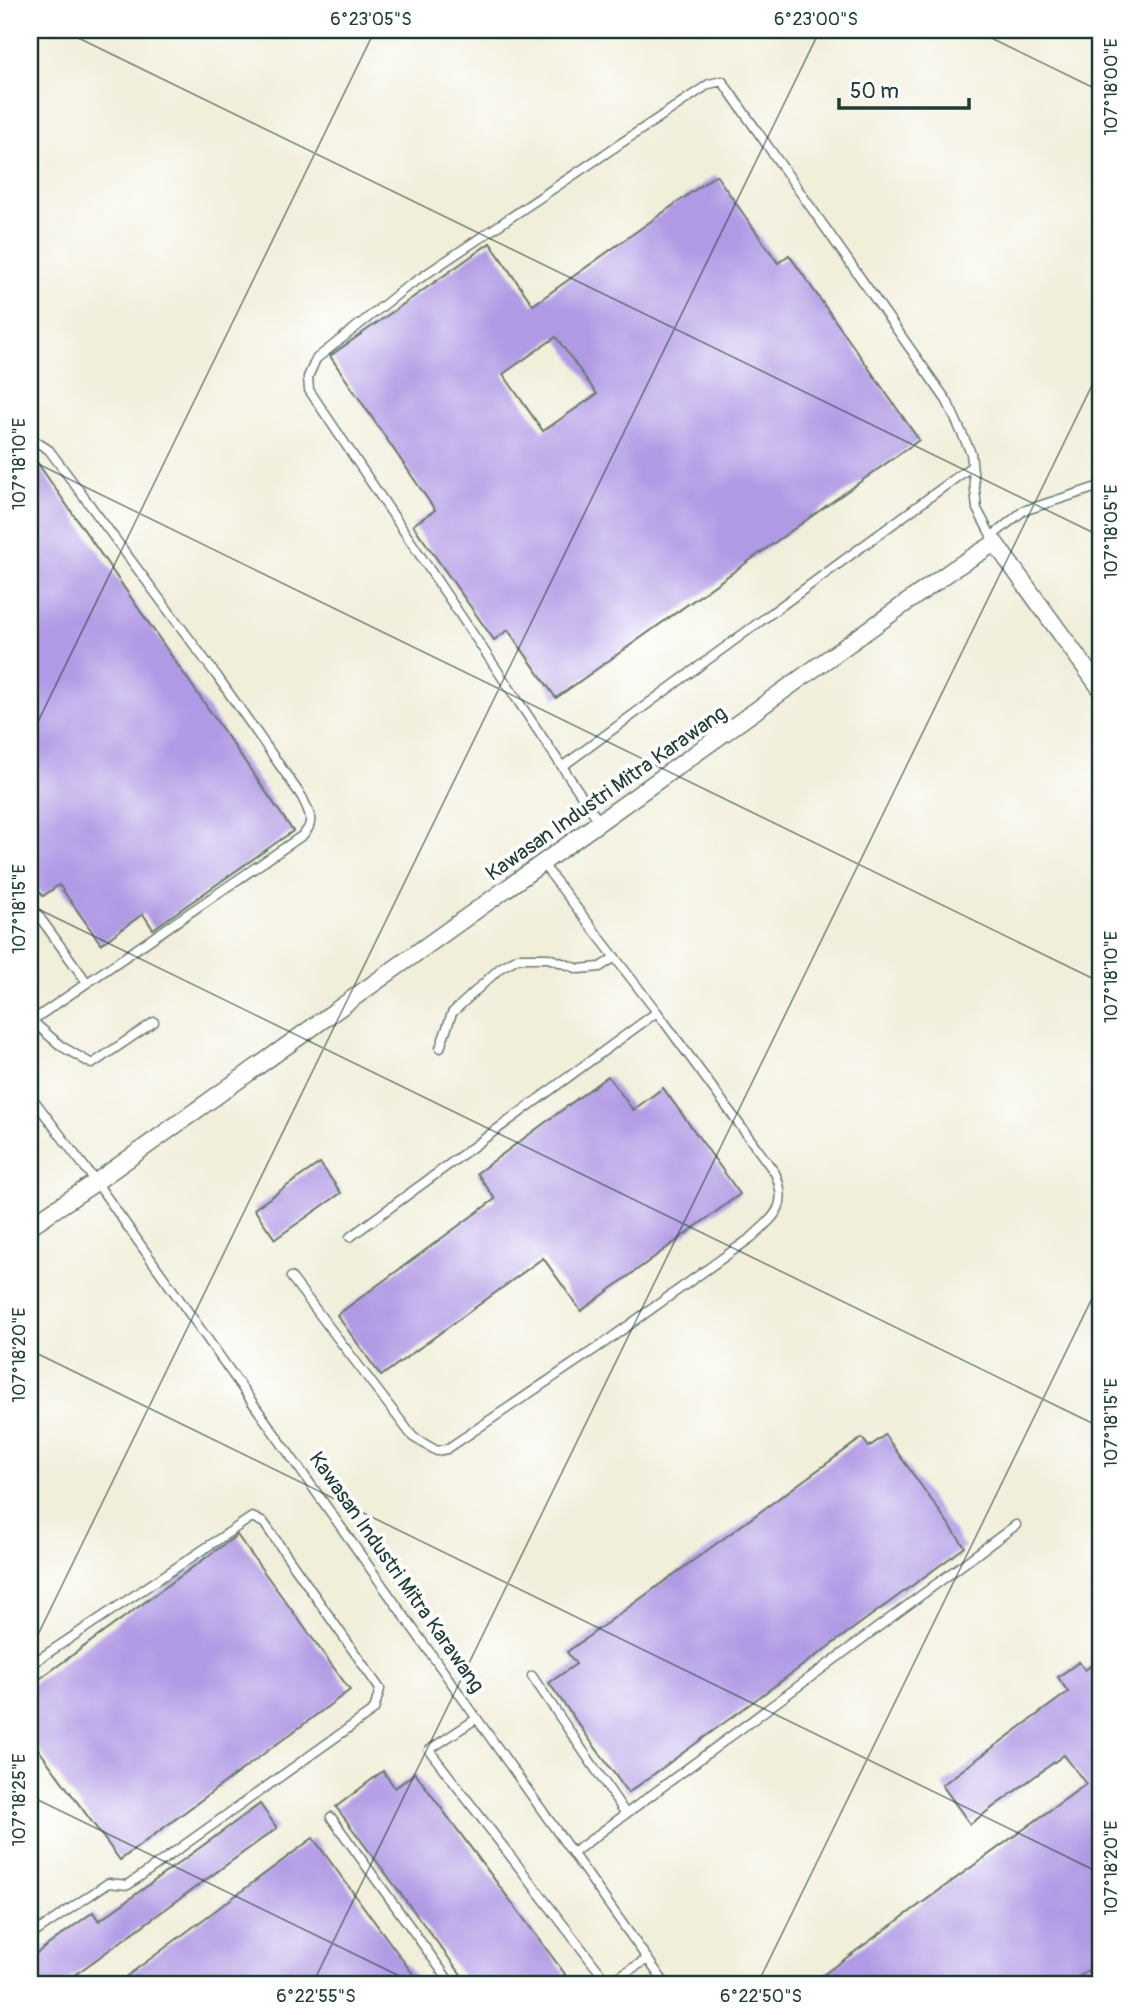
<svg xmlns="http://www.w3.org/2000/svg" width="1130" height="2015" font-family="Pangolin,sans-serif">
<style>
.building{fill:#b19ae5;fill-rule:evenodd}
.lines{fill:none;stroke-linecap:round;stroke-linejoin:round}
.lane-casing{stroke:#687b6e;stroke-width:11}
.street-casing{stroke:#687b6e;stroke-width:19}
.lane{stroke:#fff;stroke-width:8}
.street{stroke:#fff;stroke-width:16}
.ticks{fill:none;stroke:#1f3d34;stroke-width:2;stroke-opacity:0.45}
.labels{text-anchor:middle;stroke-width:7;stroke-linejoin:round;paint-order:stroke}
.street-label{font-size:21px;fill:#1f3d34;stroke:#fff}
.neatline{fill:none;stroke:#1f3d34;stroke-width:2.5}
.ticks-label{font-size:18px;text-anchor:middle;fill:#1f3d34}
</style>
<rect width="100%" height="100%" fill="#fff"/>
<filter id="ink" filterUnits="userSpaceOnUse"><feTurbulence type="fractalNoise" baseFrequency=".0143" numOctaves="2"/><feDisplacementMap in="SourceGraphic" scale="14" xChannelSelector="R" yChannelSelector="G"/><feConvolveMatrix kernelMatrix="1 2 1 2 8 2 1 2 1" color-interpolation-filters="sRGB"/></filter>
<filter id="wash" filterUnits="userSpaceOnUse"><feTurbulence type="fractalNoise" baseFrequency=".00686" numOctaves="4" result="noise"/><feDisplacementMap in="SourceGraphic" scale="28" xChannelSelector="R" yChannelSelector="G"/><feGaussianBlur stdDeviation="1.57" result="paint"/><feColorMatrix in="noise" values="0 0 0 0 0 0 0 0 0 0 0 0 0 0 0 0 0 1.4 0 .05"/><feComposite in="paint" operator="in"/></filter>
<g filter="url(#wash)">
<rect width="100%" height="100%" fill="#f1eeda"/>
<g id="blocks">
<path class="building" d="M716 175 778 263 789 255 919 440 556 698 508 630 494 640 413 525 435 510 330 356 490 243 533 305ZM556 337 597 394 543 431 503 374Z
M30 452 293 831 153 929 143 914 101 944 59 885 43 896 30 878Z
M608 1076 633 1110 663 1088 740 1194 581 1311 543 1258 381 1376 337 1315 495 1199 477 1173Z
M320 1163 341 1193 275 1239 254 1209Z
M885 1435 965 1547 628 1793 549 1683 576 1664 567 1652 862 1438 869 1447Z
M237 1535 350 1690 120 1860 30 1738V1686Z
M1100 1659V1961L1068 1985H809L1086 1784 1064 1755 970 1824 942 1785 1068 1692 1058 1677 1079 1662 1085 1670Z
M383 1771 395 1788 415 1773 565 1974 550 1985H469L336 1807Z
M260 1804 277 1828 61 1985H30V1958L93 1912 99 1921Z
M313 1838 421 1985H115Z"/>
</g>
</g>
<g filter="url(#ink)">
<use href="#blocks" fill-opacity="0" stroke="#687b6e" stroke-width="2"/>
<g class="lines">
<defs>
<path id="lane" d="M30 443 35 441 49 450 217 676 302 797C309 812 316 822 303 835L30 1022
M991 537 1023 511 1100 486
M563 766 972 466
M600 823 309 390 308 377 316 359 404 289 709 84 722 81 947 401 971 453 977 509 995 543
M30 904 86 981
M31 1020 61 1046 92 1064 154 1022
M440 1048 452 1013 500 968 518 958H548L579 969 600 967 615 957
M30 1095 96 1182 666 1985
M350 1237 657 1012
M291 1277 413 1437 437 1451 447 1449 604 1343 752 1237C776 1215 789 1206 775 1173L657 1012 542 863
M30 1665 252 1517 264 1523 380 1689 374 1710 128 1885 108 1883 30 1936
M532 1676 626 1814
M476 1719 429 1750 608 1983
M331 1817 452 1985
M573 1853 1016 1525
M606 1984 648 1959"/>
<path id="street" d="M30 1226 96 1182 955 568 995 543 1100 688"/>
</defs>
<use href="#lane" class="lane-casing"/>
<use href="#street" class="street-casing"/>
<use href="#lane" class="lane"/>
<use href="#street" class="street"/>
</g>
</g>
<path class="ticks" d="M62 30 1100 536M975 30 1100 91M30 460 1100 982M30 738 375 30M30 905 1100 1427M30 1350 1100 1873M30 1651 820 30M30 1796 418 1985M312 1985 1100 369M757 1985 1100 1282"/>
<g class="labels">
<g class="street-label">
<text transform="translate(606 793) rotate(-35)" y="7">Kawasan Industri Mitra Karawang</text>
<text transform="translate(397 1572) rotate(55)" y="7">Kawasan Industri Mitra Karawang</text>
</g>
</g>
<rect width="1130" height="2015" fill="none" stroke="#fff" stroke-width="77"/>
<path d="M839 98v10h130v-10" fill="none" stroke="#1f3d34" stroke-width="3.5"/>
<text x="850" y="98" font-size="21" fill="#1f3d34" stroke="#ffffff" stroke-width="5" paint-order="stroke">50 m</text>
<rect x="38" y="38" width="1054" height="1938" class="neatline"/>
<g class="ticks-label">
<text x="371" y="25">6°23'05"S</text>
<text x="816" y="25">6°23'00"S</text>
<text transform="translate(1111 87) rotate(-90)" y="6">107°18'00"E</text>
<text transform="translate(19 464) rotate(-90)" y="6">107°18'10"E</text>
<text transform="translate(1111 532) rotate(-90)" y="6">107°18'05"E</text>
<text transform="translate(19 909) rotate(-90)" y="6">107°18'15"E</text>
<text transform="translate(1111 977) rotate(-90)" y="6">107°18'10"E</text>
<text transform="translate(19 1355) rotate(-90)" y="6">107°18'20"E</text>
<text transform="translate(1111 1423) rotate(-90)" y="6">107°18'15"E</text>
<text transform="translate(19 1800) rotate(-90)" y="6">107°18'25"E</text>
<text transform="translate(1111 1868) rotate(-90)" y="6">107°18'20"E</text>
<text x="316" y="2002">6°22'55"S</text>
<text x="761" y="2002">6°22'50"S</text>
</g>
</svg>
